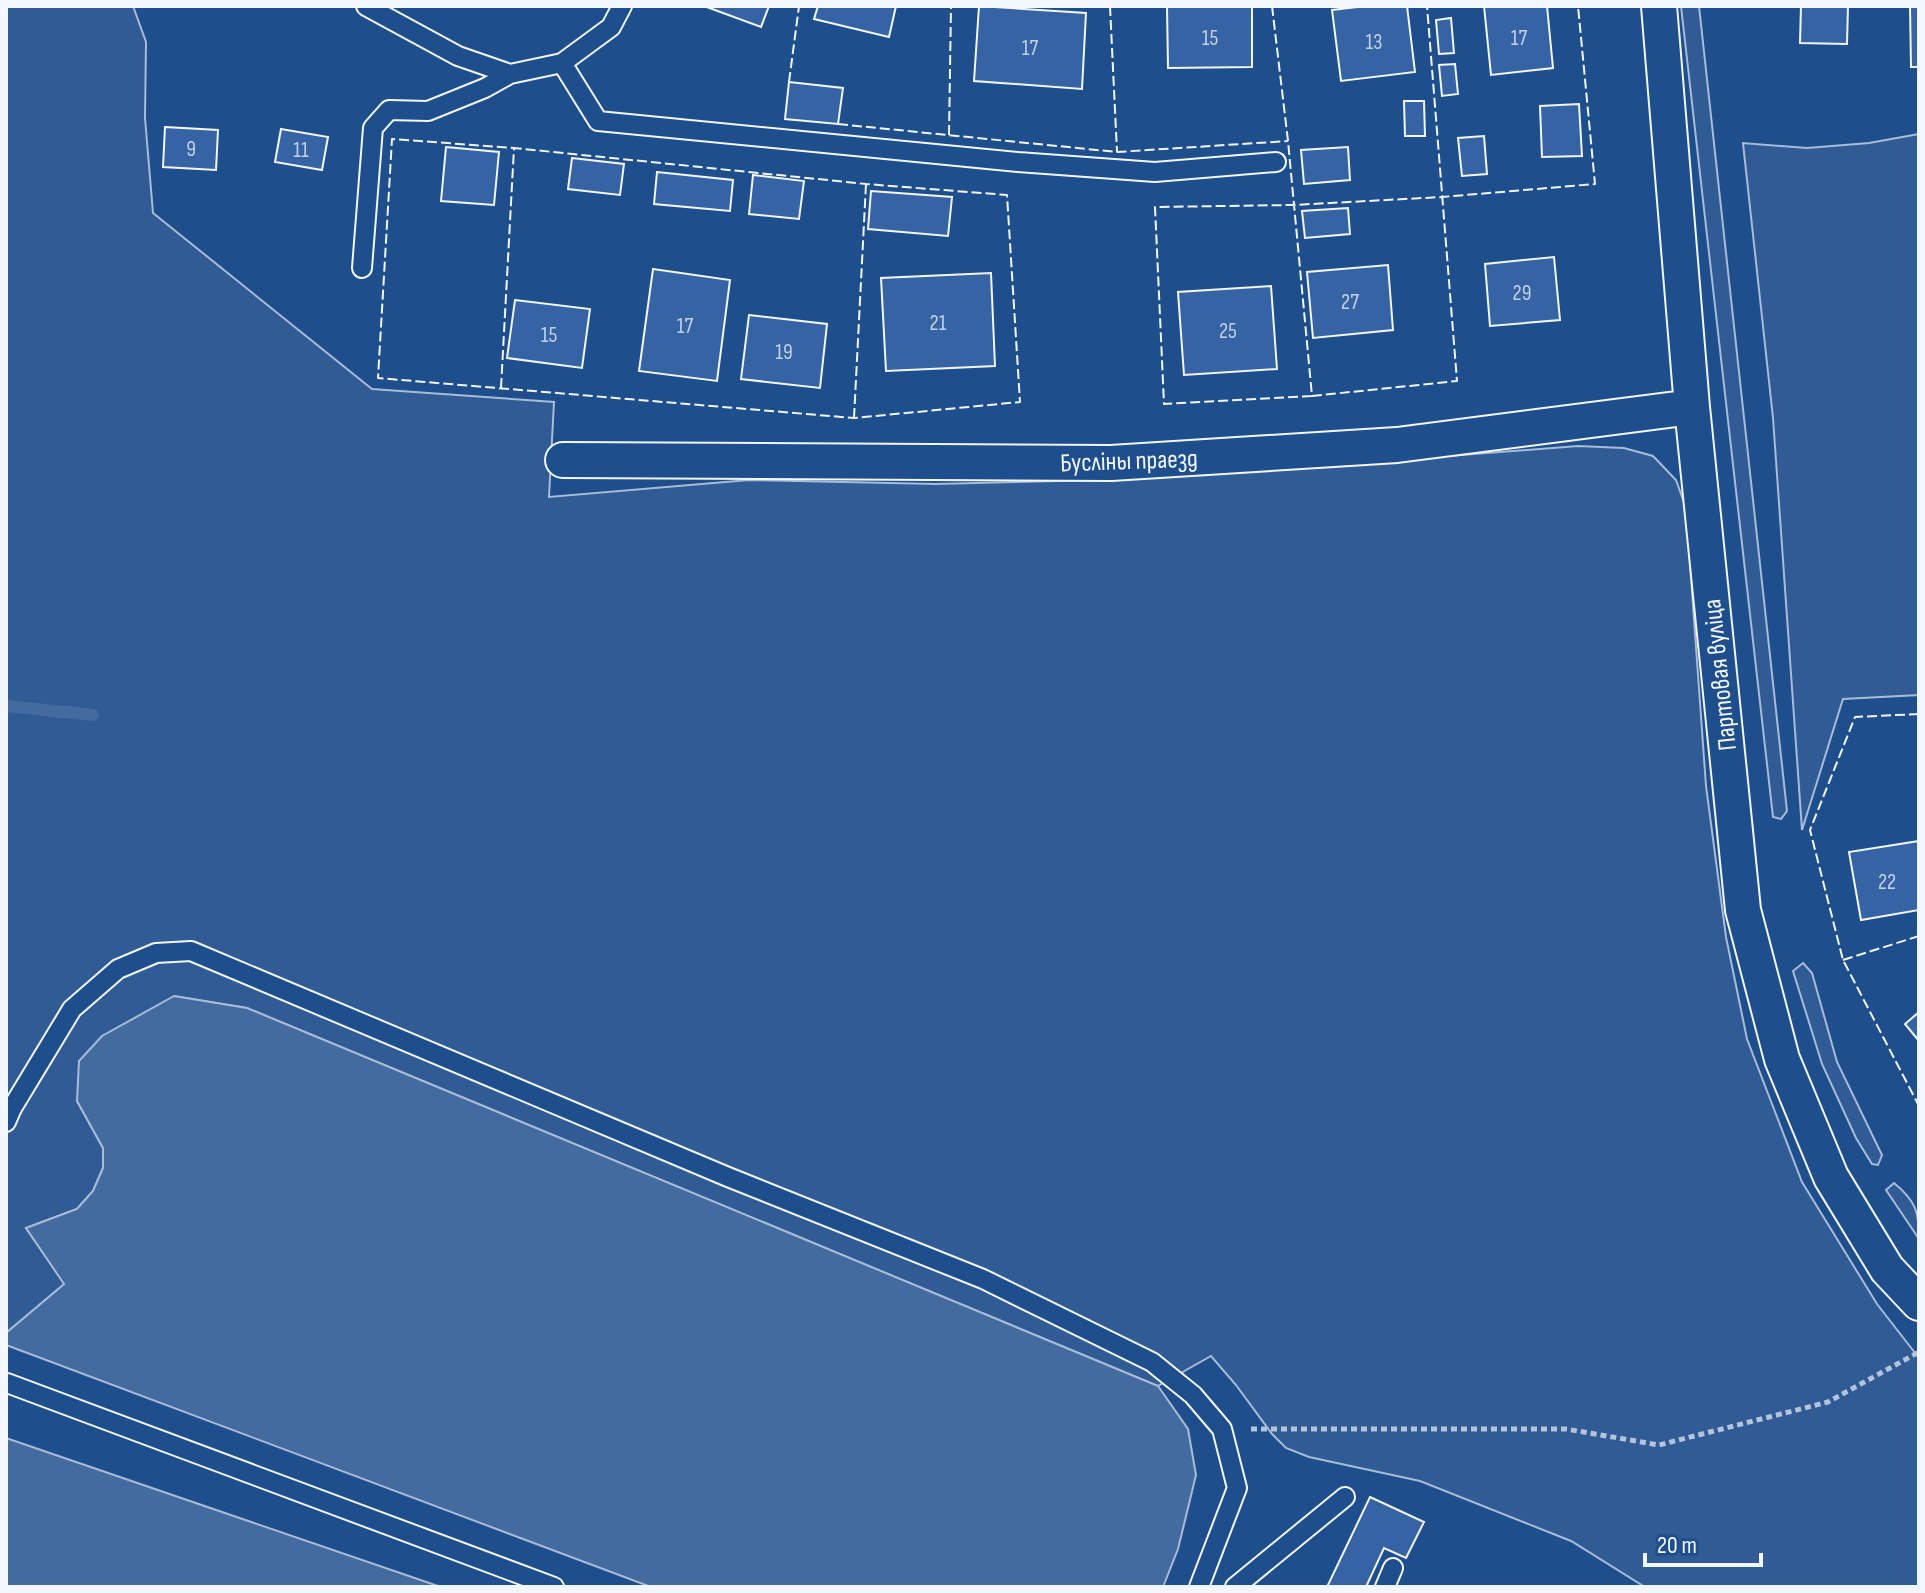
<svg xmlns="http://www.w3.org/2000/svg" width="1925" height="1593" font-family="'Sofia Sans Condensed',sans-serif">
<style>
.green{fill:#305b95;stroke:#a8bbd7;stroke-width:2}
.water{fill:#446ba0;stroke:#a8bbd7;stroke-width:2}
.lines{fill:none;stroke-linecap:round;stroke-linejoin:round}
.stream{stroke:#446ba0;stroke-width:12}
.building{fill:#3563a3;stroke:#f2f6ff;stroke-width:2}
.service-casing{stroke:#f2f6ff;stroke-width:22}
.minor-casing{stroke:#f2f6ff;stroke-width:38}
.path{stroke:#b3c4dc;stroke-width:5;stroke-dasharray:6 4;stroke-linecap:butt}
.service{stroke:#1f4e8c;stroke-width:18}
.minor{stroke:#1f4e8c;stroke-width:34}
.fence{stroke:#f2f6ff;stroke-width:2;stroke-dasharray:10 4;stroke-linecap:butt}
.labels{text-anchor:middle;stroke-width:6;stroke-linejoin:round;paint-order:stroke}
.number-label{font-size:22px;fill:#c3d1e8}
.street-label{font-size:26px;fill:#f2f6ff;stroke:#1f4e8c}
</style>
<rect width="100%" height="100%" fill="#1f4e8c"/>
<path class="green" d="M6 6H133L146 42 145 118 153 213 372 389 554 402 549 497 749 480 935 484 1098 480 1305 467 1578 446 1624 448 1653 456 1676 480 1686 508 1706 786 1726 937 1747 1039 1802 1182 1877 1304 1919 1358V1587H1645L1571 1541 1420 1481 1309 1457 1286 1448 1272 1434 1236 1385 1211 1356 1158 1386 247 1008 174 996 77 1101 103 1148V1168L93 1191 77 1209 26 1228 65 1284 6 1333Z
M1681 6H1699L1787 811 1781 819 1773 817Z
M1919 134V695L1843 699 1802 830 1773 418 1743 143 1807 148 1869 143Z
M1803 963 1812 973 1837 1062 1882 1155 1878 1165 1872 1164 1856 1138 1822 1064 1793 971Z
M1894 1183C1916 1201 1919 1212 1919 1239L1886 1190Z"/>
<path class="water" d="M174 996 247 1008 1158 1386 1188 1429 1196 1475 1178 1549 1163 1587H651L6 1345V1333L64 1284 26 1228 77 1209 93 1191 103 1168V1148L77 1101 79 1061 102 1036Z
M6 1438 441 1587H6Z"/>
<g class="lines">
<path class="stream" d="M6 706 93 715"/>
</g>
<path class="building" d="M704 6H769L761 27Z
M818 6H896L889 37 814 19Z
M979 6 1086 13 1082 89 974 81Z
M1167 6H1252V67L1168 68Z
M1366 6H1407L1415 72 1341 81 1332 10Z
M1484 6H1547L1553 68 1491 75Z
M1801 6H1848L1847 44 1800 43Z
M1910 6H1919V67H1911Z
M1451 18 1454 53 1439 54 1436 20Z
M1455 64 1458 94 1442 96 1439 65Z
M789 82 843 88 838 124 785 119Z
M1404 101H1424L1425 136H1405Z
M1579 104 1582 156 1542 157 1540 106Z
M165 127 218 130 216 170 163 167Z
M281 129 328 137 322 170 275 162Z
M1484 136 1487 174 1462 176 1458 138Z
M446 147 499 152 494 205 441 201Z
M1348 147 1350 180 1304 184 1301 150Z
M572 158 624 164 620 195 568 189Z
M657 172 733 180 730 211 654 204Z
M753 175 804 181 799 219 749 214Z
M871 191 952 197 948 236 868 229Z
M1348 208 1350 234 1305 238 1302 211Z
M1554 257 1560 320 1490 326 1485 264Z
M1388 265 1393 330 1313 338 1307 272Z
M653 269 730 280 717 381 639 371Z
M991 273 995 366 886 371 881 278Z
M1271 286 1277 369 1184 375 1178 292Z
M515 300 590 309 582 368 507 358Z
M749 315 827 324 820 388 741 379Z
M1919 841V910L1861 920 1849 852Z
M1919 1012V1041L1905 1024Z
M1370 1497 1424 1522 1406 1558 1384 1548 1366 1587H1327Z"/>
<g class="lines">
<defs>
<path id="service" d="M366 6 458 56 510 74 562 63 611 27 622 6
M562 63 598 121 1018 162 1155 172 1276 162
M362 268 373 128 389 110 428 111 485 88 510 74
M6 1122 12 1108 72 1009 118 969 156 953 191 951 728 1177 983 1279 1152 1362 1193 1395 1222 1429 1237 1488 1199 1587
M7 1383 554 1587
M1235 1587 1345 1497
M1385 1587 1393 1568"/>
<path id="minor" d="M1659 6 1692 407 1743 910 1782 1059 1831 1177 1887 1269 1919 1303
M563 460 1111 463 1397 445 1692 407"/>
</defs>
<use href="#service" class="service-casing"/>
<use href="#minor" class="minor-casing"/>
<path class="path" d="M1251 1429H1566L1659 1445 1828 1402 1919 1352"/>
<use href="#service" class="service"/>
<use href="#minor" class="minor"/>
<path class="fence" d="M1110 6 1117 152
M1272 6 1288 141 1312 396 1457 381 1427 6
M789 82 799 6
M838 124 1117 152 1288 141
M949 135 951 6
M501 388 514 148 866 184 1007 195 1020 402 854 418 378 378 392 139 514 148
M1312 396 1164 404 1155 207 1293 205 1442 197 1595 184 1578 6
M854 418 866 184
M1919 714 1855 717 1810 830 1843 960 1919 1106
M1843 960 1919 936"/>
</g>
<g class="labels">
<g class="number-label">
<text x="1210" y="45">15</text>
<text x="1519" y="45">17</text>
<text x="1374" y="49">13</text>
<text x="1030" y="55">17</text>
<text x="191" y="156">9</text>
<text x="301" y="157">11</text>
<text x="1522" y="300">29</text>
<text x="1350" y="309">27</text>
<text x="938" y="330">21</text>
<text x="685" y="333">17</text>
<text x="1228" y="338">25</text>
<text x="549" y="342">15</text>
<text x="784" y="359">19</text>
<text x="1887" y="889">22</text>
</g>
<g class="street-label">
<text transform="translate(1129 460) rotate(-2)" y="9">Бусліны праезд</text>
<text transform="translate(1719 675) rotate(-96)" y="9">Партовая вуліца</text>
</g>
</g>
<rect width="1925" height="1593" fill="none" stroke="#f2f6ff" stroke-width="16"/>
<path d="M1645 1553v12h116v-12" fill="none" stroke="#f2f6ff" stroke-width="4"/>
<text x="1657" y="1553" font-size="24" fill="#f2f6ff" stroke="#1f4e8c" stroke-width="6" paint-order="stroke">20 m</text>
</svg>
